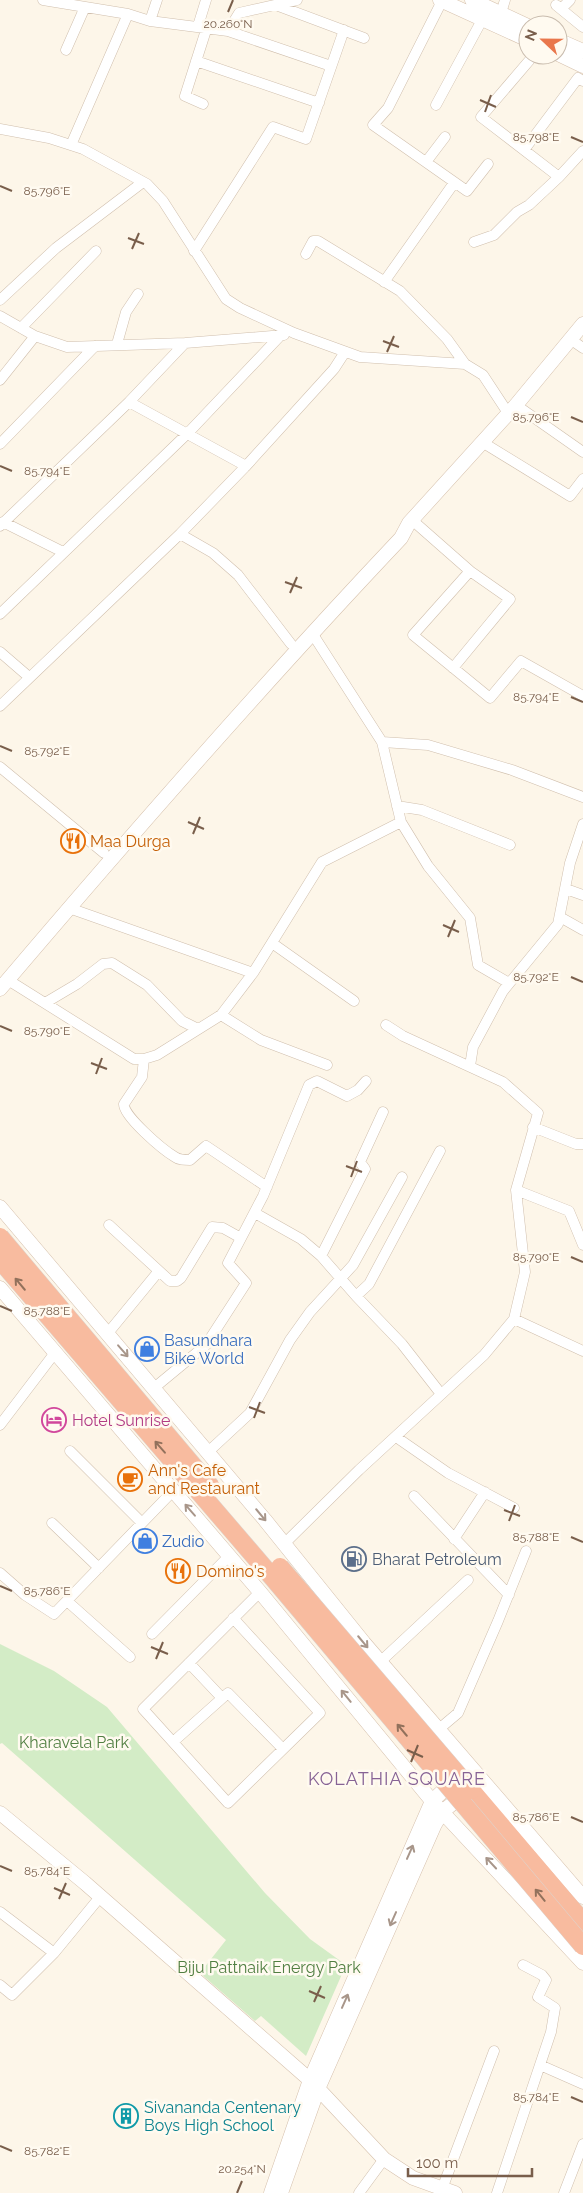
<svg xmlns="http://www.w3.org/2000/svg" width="583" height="2193" font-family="Raleway,sans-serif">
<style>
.green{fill:#d3ecc6}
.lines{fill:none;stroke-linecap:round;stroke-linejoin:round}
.street-casing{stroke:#d0bfad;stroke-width:11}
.secondary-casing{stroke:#d6c1ad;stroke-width:15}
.highway-casing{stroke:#dcd5d0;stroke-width:19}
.street{stroke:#fff;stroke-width:10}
.secondary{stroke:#fff;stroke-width:14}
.highway{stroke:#f8bb9f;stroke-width:18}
.highway-bridge-casing{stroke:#dcd5d0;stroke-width:19;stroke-linecap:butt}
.highway-bridge{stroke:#f8bb9f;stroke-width:18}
.oneway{stroke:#92715c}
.oneway2{stroke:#a8968a}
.ticks{fill:none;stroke:#795e4b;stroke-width:2}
.labels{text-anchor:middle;stroke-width:5;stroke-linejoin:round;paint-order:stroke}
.food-label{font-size:16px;fill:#c56008;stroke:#fffaf0;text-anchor:start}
.shop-label{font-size:16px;fill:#366cbe;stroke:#fffaf0;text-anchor:start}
.hotel-label{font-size:16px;fill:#b23c85;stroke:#fffaf0;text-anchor:start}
.service-label{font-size:16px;fill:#4e5e75;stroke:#fffaf0;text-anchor:start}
.park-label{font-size:16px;fill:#517f42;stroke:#fffaf0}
.culture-label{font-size:16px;fill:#0d838f;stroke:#fffaf0;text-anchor:start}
.neighbourhood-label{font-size:18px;letter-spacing:1px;fill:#876395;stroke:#fffaf0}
.ticks-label{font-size:12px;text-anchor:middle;fill:#795e4b;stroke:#fffaf0;stroke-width:5;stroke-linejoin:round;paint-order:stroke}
</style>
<rect width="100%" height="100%" fill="#fdf6e9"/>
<path class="green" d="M0 1644 54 1671 107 1707 265 1893 310 1939 346 1965 306 2056 261 2016 255 2021 200 1973 226 1940 2 1743 0 1744Z"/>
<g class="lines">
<defs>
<path id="street" d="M43 0 128 14 150 21 228 31 239 13 297 0
M442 1 388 108 373 125 467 191 488 164
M276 5 364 38
M556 5 583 27
M561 9 570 0
M501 13 505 0
M150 21 157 0
M198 26 206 0
M228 31 331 66
M66 50 85 7
M534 55 481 117 559 177 583 151
M196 61 319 103
M203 104 185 96 207 27
M436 105 482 20
M0 129 49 138 83 149 147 184 163 201 226 299 240 308 294 333 360 357 465 364 483 375 508 413
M71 145 128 14
M524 150 578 78 583 81
M426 162 445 137
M474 242 494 235 517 212 529 205 559 177
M194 251 273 127 306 139 344 30
M306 254 313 241H318L400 291 447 339 465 364
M384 282 454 183
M0 300 56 248 143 182
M0 316 35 336 67 347 185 343 284 335
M21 328 96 251
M570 339 583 348
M117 344 126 312 138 294
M0 380 35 336
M129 402 246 466
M516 405 583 452
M482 442 570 496 583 479
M0 444 95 346
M412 520 470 571 413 635 490 698 521 661 583 696
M3 522 63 552
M0 526 129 402 185 343
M180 534 213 553 238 575 291 644
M0 614 188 433 280 336
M312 633 382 742 428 745 512 770 583 797
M0 652 29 677
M453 668 510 599 470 571
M0 706 180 534 246 466 334 369 345 352
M382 742 401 822 428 866 470 918 478 965 509 983
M0 767 104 853
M397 806 422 810 510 845
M566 889 583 895
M69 908 253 973
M560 917 583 930
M272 943 354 1001
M8 980 134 1059H144L157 1055 221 1015 253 973 322 862 401 822
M45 1003 77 984 103 964 112 963 147 985 182 1021 198 1029
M221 1015 261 1040 327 1065
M144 1059 142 1077 124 1104C123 1116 163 1150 175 1157 179 1160 184 1160 190 1160L206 1146 267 1187
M470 1066 473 1047 503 991 558 924 570 863 583 824
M533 1127 576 1144H583
M516 1190 569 1211 583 1245
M255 1213 301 1239 321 1256 356 1296 369 1284 440 1151
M109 1225 170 1281H177L181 1278 212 1227 223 1228 241 1238
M321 1256 365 1169 360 1162 383 1112
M356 1296 402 1344 441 1394
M514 1319 583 1351
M108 1333 158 1272
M154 1388 206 1345 246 1283 228 1263 263 1196 309 1085 317 1081 347 1096 358 1090 366 1081
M0 1425 54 1354
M396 1437 448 1473 514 1508
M70 1451 142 1523
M208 1452 250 1413 290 1340 310 1312 353 1265 402 1177
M414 1496 509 1595
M52 1523 99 1568
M454 1539 485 1492
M284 1544 359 1470 484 1355 514 1319 525 1272 516 1190 538 1113 503 1082 403 1036 386 1025
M0 1573 25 1595 54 1614 173 1491
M67 1601 130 1657
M233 1618 320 1713 228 1803 143 1709 260 1592
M152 1634 229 1556
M380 1662 468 1580
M189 1663 222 1698
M439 1729 458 1713 498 1621 526 1551
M173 1742 228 1693 283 1749
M0 1912 54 1953
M0 1985 12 1995 54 1953 100 1897
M540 2065 583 2084
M442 2189 494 2051
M359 2193 384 2159
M497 2193 551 2032 555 2008 538 1997 546 1980 542 1975 523 1965
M564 2193 583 2144"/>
<path id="secondary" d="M440 0 528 40
M472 0 528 26
M558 40 583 51
M558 54 583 66
M0 989C130 836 263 684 401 538L409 523 516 405 583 324
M0 1207 265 1520 364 1643 583 1897
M0 1288 260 1592 432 1801 583 1963
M0 1813 85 1883 310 2080 384 2159 413 2178 455 2193
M271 2193 310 2080 432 1801 456 1779
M281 2193 318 2089 435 1824 443 1811 466 1793"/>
<path id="highway" d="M471 1790 583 1922"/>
</defs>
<use href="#street" class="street-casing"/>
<use href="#secondary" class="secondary-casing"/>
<use href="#highway" class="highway-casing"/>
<use href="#street" class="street"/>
<use href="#secondary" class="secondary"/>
<use href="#highway" class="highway"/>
<defs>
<path id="highway-bridge" d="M0 1237 211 1487
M0 1260 273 1578 583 1946
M280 1567 471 1790"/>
</defs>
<use href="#highway-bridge" class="highway-bridge-casing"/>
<use href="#highway-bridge" class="highway-bridge"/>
</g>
<defs><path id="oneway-shaft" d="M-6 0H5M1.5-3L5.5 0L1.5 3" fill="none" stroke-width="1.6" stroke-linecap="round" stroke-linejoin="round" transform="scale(1.25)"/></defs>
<g class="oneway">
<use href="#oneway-shaft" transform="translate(20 1284) rotate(-130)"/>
<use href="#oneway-shaft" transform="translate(160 1447) rotate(-131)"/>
<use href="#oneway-shaft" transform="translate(402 1730) rotate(-130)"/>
<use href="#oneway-shaft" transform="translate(540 1895) rotate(-129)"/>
</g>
<g class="oneway2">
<use href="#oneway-shaft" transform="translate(123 1351) rotate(49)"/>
<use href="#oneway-shaft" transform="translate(190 1510) rotate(-131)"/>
<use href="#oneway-shaft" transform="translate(261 1515) rotate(50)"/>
<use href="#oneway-shaft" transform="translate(363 1642) rotate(50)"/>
<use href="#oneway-shaft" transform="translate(346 1696) rotate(-129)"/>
<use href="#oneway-shaft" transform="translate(410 1852) rotate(-66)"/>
<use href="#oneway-shaft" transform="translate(491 1863) rotate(-133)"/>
<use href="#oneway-shaft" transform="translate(393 1919) rotate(114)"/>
<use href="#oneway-shaft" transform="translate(345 2001) rotate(-66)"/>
</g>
<path class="ticks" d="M228 12 233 0M480 100 496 107M485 112 491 95M571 137 583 142M0 186 12 191M128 238 144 244M132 249 139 233M383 341 399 347M387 352 394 336M571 417 583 422M0 466 12 471M285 582 302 588M290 593 297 577M571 697 583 702M0 746 12 751M188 822 204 829M193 834 200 817M443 925 459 932M448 937 455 920M571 977 583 982M0 1026 12 1031M91 1063 107 1069M96 1074 102 1058M346 1166 362 1172M351 1177 357 1161M571 1257 583 1262M0 1306 12 1311M249 1407 265 1413M254 1418 260 1402M504 1510 520 1516M509 1521 515 1505M571 1537 583 1542M0 1586 12 1591M151 1647 168 1654M156 1659 163 1642M407 1750 423 1757M411 1762 418 1745M571 1817 583 1822M0 1866 12 1871M54 1888 70 1895M59 1899 66 1883M309 1991 325 1998M314 2002 321 1986M571 2097 583 2102M0 2146 12 2151M237 2193 242 2181"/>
<defs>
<symbol id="restaurant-ring" viewBox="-11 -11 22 22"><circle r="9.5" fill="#fffaf0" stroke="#e8710a" stroke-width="1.5"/><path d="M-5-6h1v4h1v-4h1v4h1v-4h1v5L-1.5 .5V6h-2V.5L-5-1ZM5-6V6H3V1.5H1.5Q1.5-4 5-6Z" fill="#e8710a"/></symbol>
<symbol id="shop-ring" viewBox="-11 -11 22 22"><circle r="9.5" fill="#fffaf0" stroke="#3f7fe0" stroke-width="1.5"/><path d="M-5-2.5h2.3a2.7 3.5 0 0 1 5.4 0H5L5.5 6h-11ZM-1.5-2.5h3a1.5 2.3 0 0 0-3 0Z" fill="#3f7fe0"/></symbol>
<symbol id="hotel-ring" viewBox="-11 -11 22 22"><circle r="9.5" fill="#fffaf0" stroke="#d1479c" stroke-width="1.5"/><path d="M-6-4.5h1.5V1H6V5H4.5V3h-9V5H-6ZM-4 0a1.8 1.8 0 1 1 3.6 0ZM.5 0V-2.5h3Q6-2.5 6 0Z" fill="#d1479c"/></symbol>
<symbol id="cafe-ring" viewBox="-11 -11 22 22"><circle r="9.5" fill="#fffaf0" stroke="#e8710a" stroke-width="1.5"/><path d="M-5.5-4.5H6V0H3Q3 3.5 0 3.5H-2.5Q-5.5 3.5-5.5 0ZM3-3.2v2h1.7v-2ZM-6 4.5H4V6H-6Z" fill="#e8710a"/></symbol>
<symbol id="fuel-ring" viewBox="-11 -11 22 22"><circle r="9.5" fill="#fffaf0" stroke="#5c6f8a" stroke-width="1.5"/><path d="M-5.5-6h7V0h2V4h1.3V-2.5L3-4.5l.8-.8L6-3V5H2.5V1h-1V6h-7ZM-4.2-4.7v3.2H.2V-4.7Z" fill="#5c6f8a"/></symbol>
<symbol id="building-ring" viewBox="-11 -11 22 22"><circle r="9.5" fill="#fffaf0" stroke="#0f9aa8" stroke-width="1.5"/><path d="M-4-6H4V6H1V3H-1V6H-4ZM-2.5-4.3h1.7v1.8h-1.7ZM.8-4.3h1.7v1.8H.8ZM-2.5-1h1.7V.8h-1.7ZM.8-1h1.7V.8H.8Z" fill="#0f9aa8"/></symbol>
</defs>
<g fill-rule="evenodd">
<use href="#restaurant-ring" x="59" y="827" width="28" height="28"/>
<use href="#shop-ring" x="133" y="1335" width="28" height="28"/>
<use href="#hotel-ring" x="40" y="1406" width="28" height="28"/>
<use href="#cafe-ring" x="116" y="1465" width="28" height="28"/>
<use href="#shop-ring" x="131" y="1527" width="28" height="28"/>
<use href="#fuel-ring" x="340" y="1545" width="28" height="28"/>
<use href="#restaurant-ring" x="164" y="1557" width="28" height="28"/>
<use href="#building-ring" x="112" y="2102" width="28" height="28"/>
</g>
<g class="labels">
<g class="food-label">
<text x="90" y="847">Maa Durga</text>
<text x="148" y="1476">Ann's Cafe<tspan x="148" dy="18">and Restaurant</tspan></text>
<text x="196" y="1577">Domino's</text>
</g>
<g class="shop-label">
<text x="164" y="1346">Basundhara<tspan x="164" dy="18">Bike World</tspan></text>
<text x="162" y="1547">Zudio</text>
</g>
<g class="hotel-label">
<text x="72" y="1426">Hotel Sunrise</text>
</g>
<g class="service-label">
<text x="372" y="1565">Bharat Petroleum</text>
</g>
<g class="park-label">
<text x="74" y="1748">Kharavela Park</text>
<text x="269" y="1973">Biju Pattnaik Energy Park</text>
</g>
<g class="culture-label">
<text x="144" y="2113">Sivananda Centenary<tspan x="144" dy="18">Boys High School</tspan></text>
</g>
<g class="neighbourhood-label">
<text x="397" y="1785">KOLATHIA SQUARE</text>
</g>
</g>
<g class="ticks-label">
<text x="228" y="28">20.260°N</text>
<text x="536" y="141">85.798°E</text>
<text x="47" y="195">85.796°E</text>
<text x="536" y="421">85.796°E</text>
<text x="47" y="475">85.794°E</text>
<text x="536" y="701">85.794°E</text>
<text x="47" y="755">85.792°E</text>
<text x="536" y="981">85.792°E</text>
<text x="47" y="1035">85.790°E</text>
<text x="536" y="1261">85.790°E</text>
<text x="47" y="1315">85.788°E</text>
<text x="536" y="1541">85.788°E</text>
<text x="47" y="1595">85.786°E</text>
<text x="536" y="1821">85.786°E</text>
<text x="47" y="1875">85.784°E</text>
<text x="536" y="2101">85.784°E</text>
<text x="47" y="2155">85.782°E</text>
<text x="242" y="2173">20.254°N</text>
</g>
<g transform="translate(543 40) rotate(292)"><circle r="24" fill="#fffaf0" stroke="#c9bcae"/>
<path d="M0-4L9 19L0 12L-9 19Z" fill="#e9774c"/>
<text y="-8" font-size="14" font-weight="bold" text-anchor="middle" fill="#795e4b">N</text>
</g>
<path d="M408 2168v8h124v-8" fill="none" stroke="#795e4b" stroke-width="2.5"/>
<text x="416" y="2168" font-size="15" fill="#795e4b" stroke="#fffaf0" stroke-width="4" paint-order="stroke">100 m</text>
</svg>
